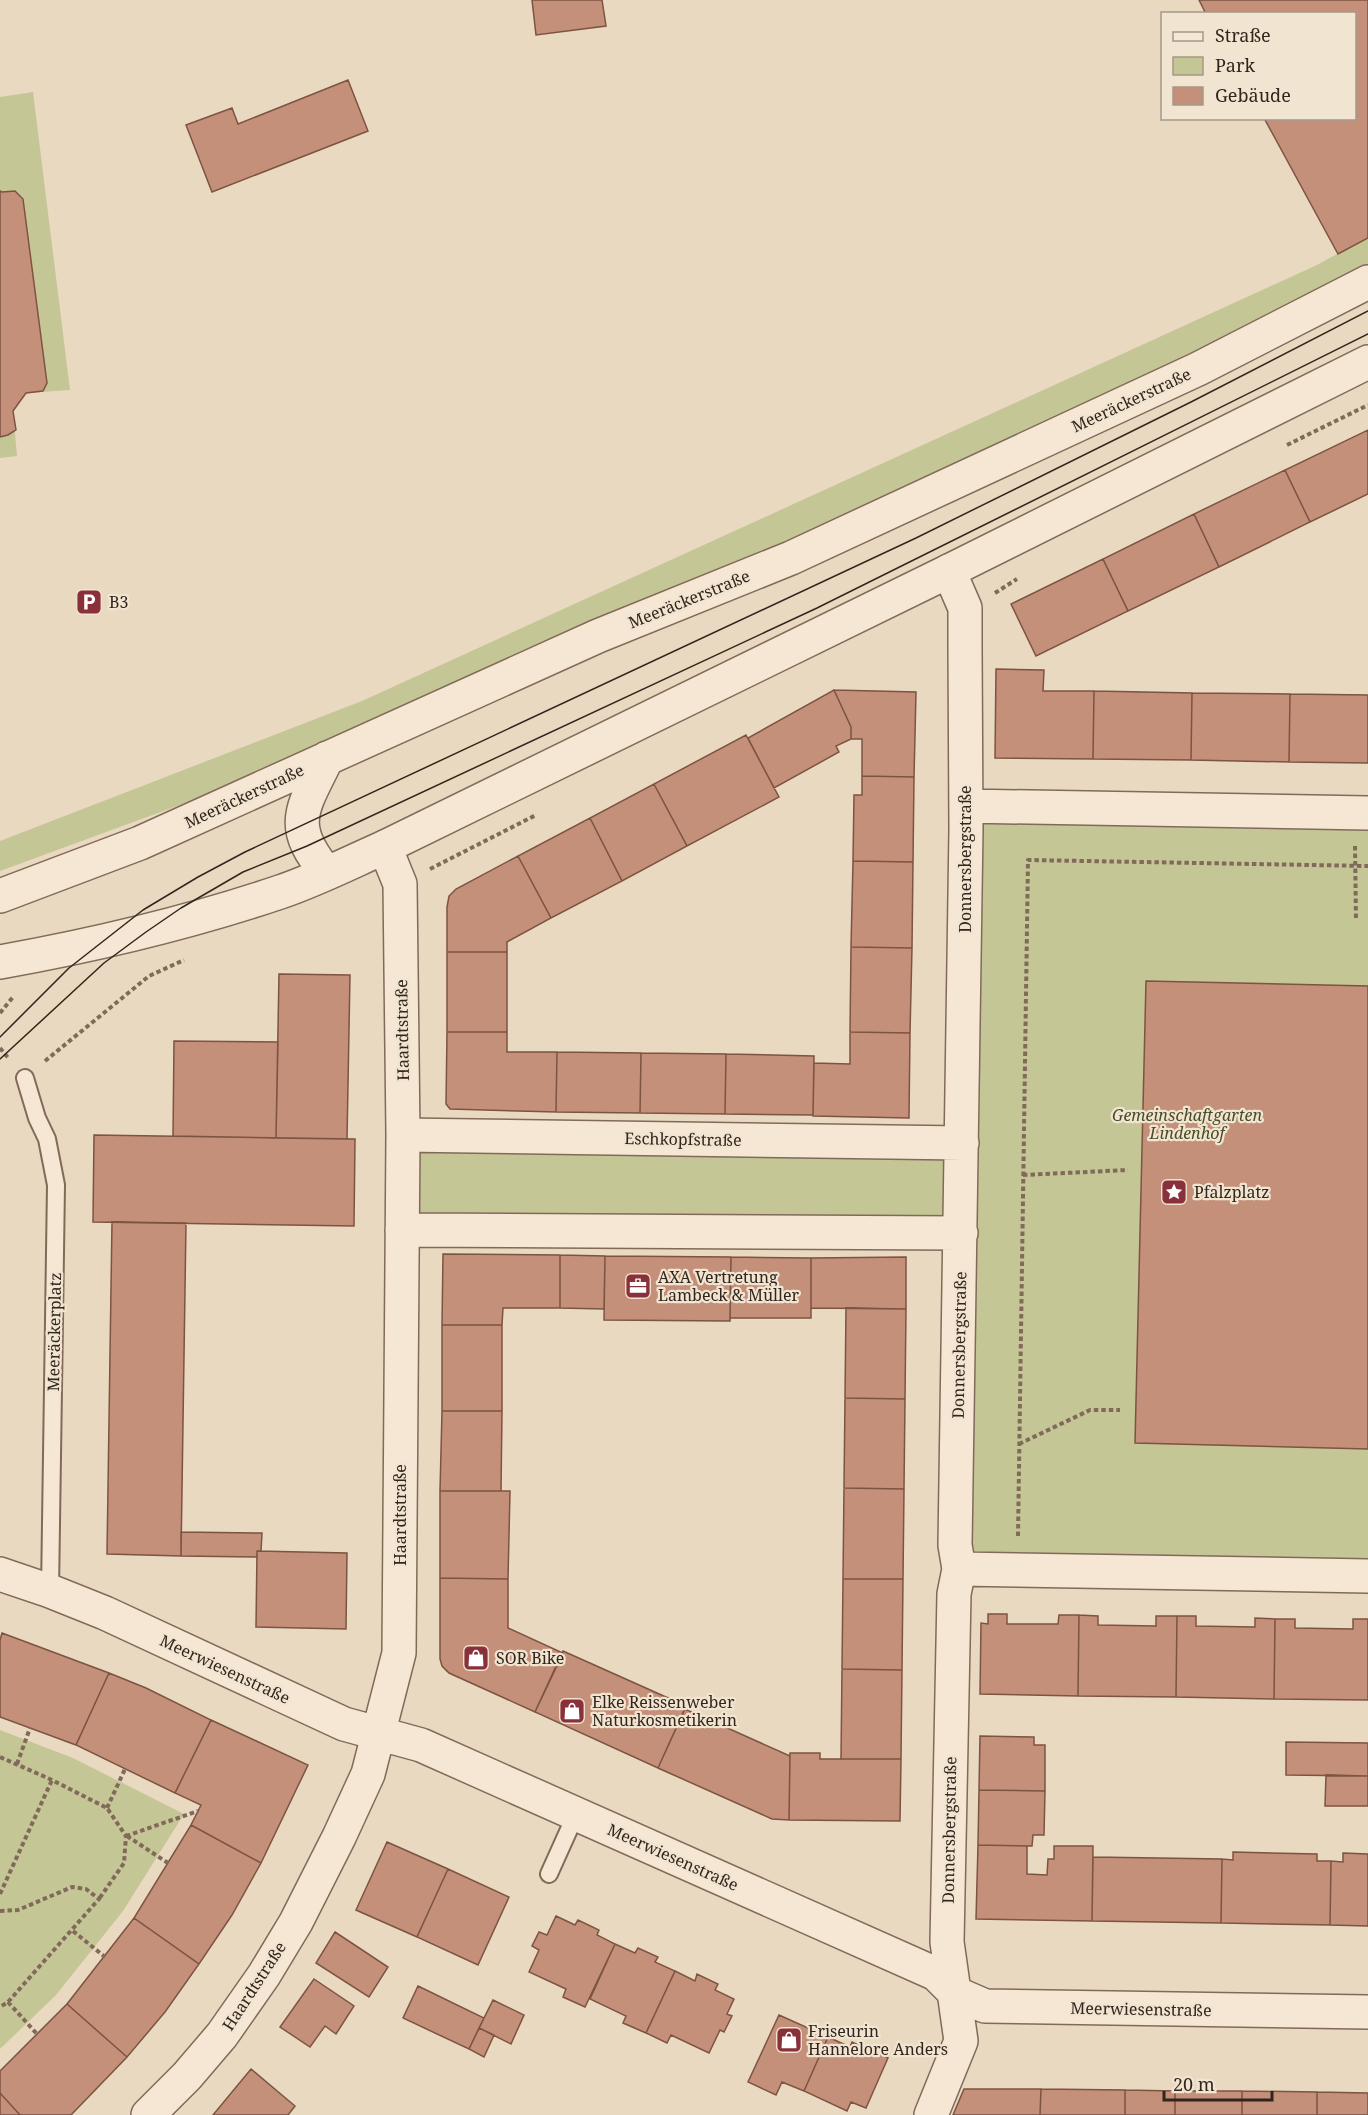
<svg xmlns="http://www.w3.org/2000/svg" width="1368" height="2115" font-family="'Noto Serif',serif">
<style>
.green{fill:#c5c696}
.building{fill:#c4907a;stroke:#7d5342;stroke-width:1.5}
.lines{fill:none;stroke-linecap:round;stroke-linejoin:round}
.service-casing{stroke:#816a5a;stroke-width:20}
.minor-casing{stroke:#816a5a;stroke-width:36}
.tertiary-casing{stroke:#816a5a;stroke-width:36}
.path{stroke:#816a5a;stroke-width:4;stroke-dasharray:4.5 3;stroke-linecap:butt}
.service{stroke:#f5e7d3;stroke-width:16}
.minor{stroke:#f5e7d3;stroke-width:33}
.tertiary{stroke:#f5e7d3;stroke-width:33}
.tram{stroke:#32251d;stroke-width:1.5}
.labels{text-anchor:middle;stroke-width:4.5;stroke-linejoin:round;paint-order:stroke}
.street-label{font-size:16px;fill:#32251d;stroke:#f1e4d0}
.poi-label{font-size:16px;fill:#32251d;stroke:#f1e4d0;text-anchor:start}
.park-label{font-size:16px;font-style:italic;fill:#474c26;stroke:#f1e4d0}
</style>
<rect width="100%" height="100%" fill="#e9d9c1"/>
<path class="green" d="M33 92 70 390 26 393 13 411 17 456 0 458V97Z
M1368 237V275L1147 383 294 763 0 871V841L362 701 1317 265Z
M972 817 1368 824V1576L959 1569 961 1233 402 1230 403 1135 962 1143Z
M0 1730 73 1758 184 1814 123 1911 56 1995 0 2049Z"/>
<path class="building" d="M532 0H602L606 26 536 35Z
M1199 0H1368V238L1338 254 1264 118H1354V14H1206Z
M348 80 368 131 212 192 186 125 232 108 238 124Z
M0 191 2 192 15 191 23 199 47 383 43 391 26 393 13 411 16 430 8 435 0 437Z
M1368 430V494L1310 522 1285 470Z
M1285 470 1310 522 1219 567 1194 514Z
M1194 514 1219 567 1128 611 1103 559Z
M1103 559 1128 611 1036 656 1011 604Z
M996 669 1044 670 1043 691H1094L1093 759 995 758Z
M834 690 851 727V739L836 746 839 752 774 788 748 738Z
M834 690 916 692 914 777 862 776V739H851V727Z
M1094 691 1192 693 1191 760 1093 759Z
M1192 693 1290 694 1289 762 1191 760Z
M1290 694 1368 695V763L1289 762Z
M746 735 779 797 687 846 654 784Z
M862 776 914 777 913 862 853 861 854 795H862Z
M654 784 687 846 622 881 590 818Z
M590 818 622 881 551 918 518 856Z
M518 856 551 918 507 942V952H447V907L449 896 456 889Z
M853 861 913 862 912 948 851 947Z
M851 947 912 948 910 1033 850 1032Z
M447 952H507V1032H447Z
M279 974 350 975 347 1139 276 1138Z
M1146 981 1368 986V1449L1135 1443Z
M447 1032H507V1052H557L556 1112 450 1109 446 1104Z
M850 1032 910 1033 909 1118 813 1116 814 1063 850 1064Z
M174 1041 278 1042 276 1138 173 1136Z
M557 1052 641 1053 640 1113 556 1112Z
M641 1053 726 1054 725 1114 640 1113Z
M726 1054 814 1056 813 1115 725 1114Z
M94 1135 355 1139 354 1226 93 1222Z
M112 1222 186 1223 181 1556 107 1554Z
M443 1254 560 1255V1308H503L502 1325H442Z
M560 1255 605 1256 604 1309 560 1308Z
M605 1256 731 1257 730 1321 604 1320Z
M731 1257 811 1258V1318H730Z
M906 1257V1309L811 1308V1258Z
M846 1308 906 1309 905 1399 845 1398Z
M442 1325H502V1411H442Z
M845 1398 905 1399 904 1489 844 1488Z
M442 1411H502L501 1491H440Z
M844 1488 904 1489 903 1579H843Z
M440 1491H510L508 1579 440 1578Z
M181 1532 262 1533 261 1551H257V1557L181 1556Z
M257 1551 347 1553 346 1629 256 1627Z
M440 1578 508 1579V1628L563 1653 535 1712 449 1673 442 1666 440 1659Z
M843 1579H903L902 1670 842 1669Z
M988 1614H1007V1624H1058L1059 1615H1079L1078 1696 980 1694 981 1623 988 1624Z
M1079 1615 1098 1616V1625L1156 1626V1616H1177L1176 1697 1078 1696Z
M1177 1616H1196V1626L1255 1627V1618L1275 1619 1274 1699 1176 1697Z
M1275 1619H1295V1628L1353 1629V1619H1368V1700L1274 1699Z
M2 1633 109 1673 76 1745 0 1717V1640Z
M563 1651 686 1706 658 1768 535 1712Z
M842 1669 902 1670 901 1759H841Z
M109 1673 146 1688 211 1720 175 1793 76 1745Z
M685 1709 790 1756 789 1820 772 1819 658 1768Z
M211 1720 308 1765 261 1863 191 1825 201 1805 175 1793Z
M980 1736 1034 1737V1745H1045V1791L979 1790Z
M1286 1742 1368 1743V1776L1286 1775Z
M790 1753H820V1759H901L900 1821 789 1820Z
M1326 1775 1368 1776V1806H1325Z
M979 1790 1045 1791 1044 1835H1033L1032 1846 978 1845Z
M191 1825 261 1863 232 1915 199 1964 134 1918Z
M387 1842 448 1869 417 1937 356 1910Z
M978 1845 1027 1846V1874L1047 1875 1048 1859H1054V1846H1093L1092 1921 976 1919Z
M1233 1852 1317 1854V1861H1331L1330 1925 1221 1923 1222 1859 1233 1860Z
M1343 1853 1368 1854V1926L1330 1925 1331 1861 1343 1862Z
M1093 1857 1222 1859 1221 1923 1092 1921Z
M448 1869 509 1897 478 1965 417 1937Z
M556 1916 575 1925 578 1920 599 1930 597 1935 615 1944 585 2007 563 1997 566 1989 529 1972 539 1950 532 1946 539 1932 547 1935Z
M134 1918 199 1964 165 2012 127 2057 67 2004Z
M335 1932 388 1967 369 1997 316 1963Z
M615 1944 635 1953 638 1948 658 1957 655 1962 675 1971 646 2033 623 2023 626 2016 590 1999Z
M675 1971 695 1981 697 1974 718 1984 715 1990 734 1999 727 2014 732 2016 724 2032 720 2030 709 2053 671 2035 667 2043 646 2033Z
M314 1979 354 2006 336 2034 325 2026 310 2047 280 2027Z
M418 1986 484 2018 469 2049 403 2018Z
M493 2000 524 2015 511 2044 479 2028Z
M67 2004 127 2057 71 2115H20L0 2093V2071Z
M779 2015 828 2037 804 2091 782 2082 776 2095 748 2082Z
M479 2028 494 2035 484 2057 469 2049Z
M828 2037 850 2047 852 2042 888 2058 866 2108 851 2102 847 2111 804 2091Z
M251 2069 295 2106 288 2115H213Z
M964 2089H1041L1040 2115H953Z
M1041 2089 1125 2090V2115H1040Z
M1125 2090 1175 2091V2115H1125Z
M1175 2091H1242V2115H1175Z
M1242 2091 1317 2092V2115H1242Z
M1317 2092 1368 2093V2115H1317Z
M0 2093 20 2115H0Z"/>
<g class="lines">
<defs>
<path id="service" d="M25 1078 37 1118 47 1139 56 1185 50 1591
M549 1874 576 1814"/>
<path id="minor" d="M966 806 1368 813
M403 1135 962 1143
M402 1230 961 1233
M959 1569 1368 1576
M0 1574 50 1591 105 1613 344 1724 421 1745 936 1974 955 1993 985 2006 1368 2012
M148 2115 187 2076 222 2035 264 1975 296 1922 339 1837 368 1774 399 1653 403 1135 400 884 385 847
M931 2115 961 2041 947 1942 954 1594 959 1569 955 1545 966 829 965 648V608L949 571"/>
<path id="tertiary" d="M327 758C303 808 286 825 327 873
M0 896 140 843 598 636 791 558 1198 369 1368 282
M0 962C95 945 188 923 280 892 316 880 351 862 385 847L949 571 1368 362"/>
</defs>
<use href="#service" class="service-casing"/>
<use href="#minor" class="minor-casing"/>
<use href="#tertiary" class="tertiary-casing"/>
<path class="path" d="M1287 445 1368 405
M995 593 1017 579
M1355 846 1356 921
M430 869 536 815
M0 1013 13 997
M0 1048 9 1059
M45 1061 149 976 184 960
M1023 1175 1128 1170
M1019 1444 1090 1410H1120
M1018 1536 1028 860 1368 866
M0 1757 52 1780 107 1808 126 1836 124 1863 99 1899
M17 1764 30 1728
M107 1808 125 1769
M126 1836 198 1811
M127 1836 168 1863
M0 1894 52 1780
M0 1911 18 1910 72 1887 86 1889 99 1899 8 2002 0 2007
M73 1931 105 1957
M8 2002 37 2034"/>
<use href="#service" class="service"/>
<use href="#minor" class="minor"/>
<use href="#tertiary" class="tertiary"/>
<path class="tram" d="M0 1037 69 968 143 910 198 877 245 852 916 538 1191 402 1368 311
M0 1059 104 963 146 932 181 908 243 872 307 846 817 608 1368 334"/>
</g>
<defs>
<symbol id="parking-square" viewBox="-11 -11 22 22"><rect x="-9" y="-9" width="18" height="18" rx="4" fill="#8a303b" stroke="#f1e4d0"/><path d="M-3.5-5.5H1a3.5 3.5 0 0 1 0 7H-1V5.5H-3.5ZM-1-3.4V-.6H.8a1.4 1.4 0 0 0 0-2.8Z" fill="#fff"/></symbol>
<symbol id="sight-square" viewBox="-11 -11 22 22"><rect x="-9" y="-9" width="18" height="18" rx="4" fill="#8a303b" stroke="#f1e4d0"/><path d="M0-6L1.8-2.2L6-1.7L2.9 1.2L3.7 5.4L0 3.3L-3.7 5.4L-2.9 1.2L-6-1.7L-1.8-2.2Z" fill="#fff"/></symbol>
<symbol id="office-square" viewBox="-11 -11 22 22"><rect x="-9" y="-9" width="18" height="18" rx="4" fill="#8a303b" stroke="#f1e4d0"/><path d="M-6-3h4V-5.5h4V-3h4V5H-6ZM-1-4.5V-3h2v-1.5ZM-6 0V1H6V0Z" fill="#fff"/></symbol>
<symbol id="shop-square" viewBox="-11 -11 22 22"><rect x="-9" y="-9" width="18" height="18" rx="4" fill="#8a303b" stroke="#f1e4d0"/><path d="M-5-2.5h2.3a2.7 3.5 0 0 1 5.4 0H5L5.5 6h-11ZM-1.5-2.5h3a1.5 2.3 0 0 0-3 0Z" fill="#fff"/></symbol>
</defs>
<g fill-rule="evenodd">
<use href="#parking-square" x="74" y="587" width="30" height="30"/>
<use href="#sight-square" x="1159" y="1177" width="30" height="30"/>
<use href="#office-square" x="623" y="1271" width="30" height="30"/>
<use href="#shop-square" x="461" y="1643" width="30" height="30"/>
<use href="#shop-square" x="557" y="1696" width="30" height="30"/>
<use href="#shop-square" x="774" y="2025" width="30" height="30"/>
</g>
<g class="labels">
<g class="street-label">
<text transform="translate(1131 400) rotate(-25)" y="6">Meeräckerstraße</text>
<text transform="translate(689 599) rotate(-22)" y="6">Meeräckerstraße</text>
<text transform="translate(244 796) rotate(-25)" y="6">Meeräckerstraße</text>
<text transform="translate(965 859) rotate(-90)" y="6">Donnersbergstraße</text>
<text transform="translate(402 1030) rotate(-91)" y="6">Haardtstraße</text>
<text transform="translate(683 1139) rotate(1)" y="6">Eschkopfstraße</text>
<text transform="translate(54 1332) rotate(-89)" y="6">Meeräckerplatz</text>
<text transform="translate(959 1345) rotate(-89)" y="6">Donnersbergstraße</text>
<text transform="translate(400 1515) rotate(-90)" y="6">Haardtstraße</text>
<text transform="translate(225 1669) rotate(25)" y="6">Meerwiesenstraße</text>
<text transform="translate(949 1830) rotate(-89)" y="6">Donnersbergstraße</text>
<text transform="translate(673 1857) rotate(24)" y="6">Meerwiesenstraße</text>
<text transform="translate(254 1986) rotate(-57)" y="6">Haardtstraße</text>
<text transform="translate(1141 2009) rotate(1)" y="6">Meerwiesenstraße</text>
</g>
<g class="poi-label">
<text x="109" y="608">B3</text>
<text x="1194" y="1198">Pfalzplatz</text>
<text x="658" y="1283">AXA Vertretung<tspan x="658" dy="18">Lambeck &amp; Müller</tspan></text>
<text x="496" y="1664">SOR Bike</text>
<text x="592" y="1708">Elke Reissenweber<tspan x="592" dy="18">Naturkosmetikerin</tspan></text>
<text x="808" y="2037">Friseurin<tspan x="808" dy="18">Hannelore Anders</tspan></text>
</g>
<g class="park-label">
<text x="1187" y="1121">Gemeinschaftgarten<tspan x="1187" dy="18">Lindenhof</tspan></text>
</g>
</g>
<rect x="1161" y="12" width="195" height="108" fill="#f1e4d0" stroke="#a59888" stroke-width="1.5"/>
<rect x="1173" y="32" width="30" height="9" fill="#f5e7d3" stroke="#a59888" stroke-width="1.5"/>
<text x="1215" y="42" font-size="18" fill="#32251d">Straße</text>
<rect x="1173" y="57" width="30" height="18" fill="#c5c696" stroke="#a59888" stroke-width="1.5"/>
<text x="1215" y="72" font-size="18" fill="#32251d">Park</text>
<rect x="1173" y="87" width="30" height="18" fill="#c4907a" stroke="#a59888" stroke-width="1.5"/>
<text x="1215" y="102" font-size="18" fill="#32251d">Gebäude</text>
<path d="M1164 2091v9h108v-9" fill="none" stroke="#32251d" stroke-width="3"/>
<text x="1173" y="2091" font-size="18" fill="#32251d" stroke="#f1e4d0" stroke-width="4.5" paint-order="stroke">20 m</text>
</svg>
